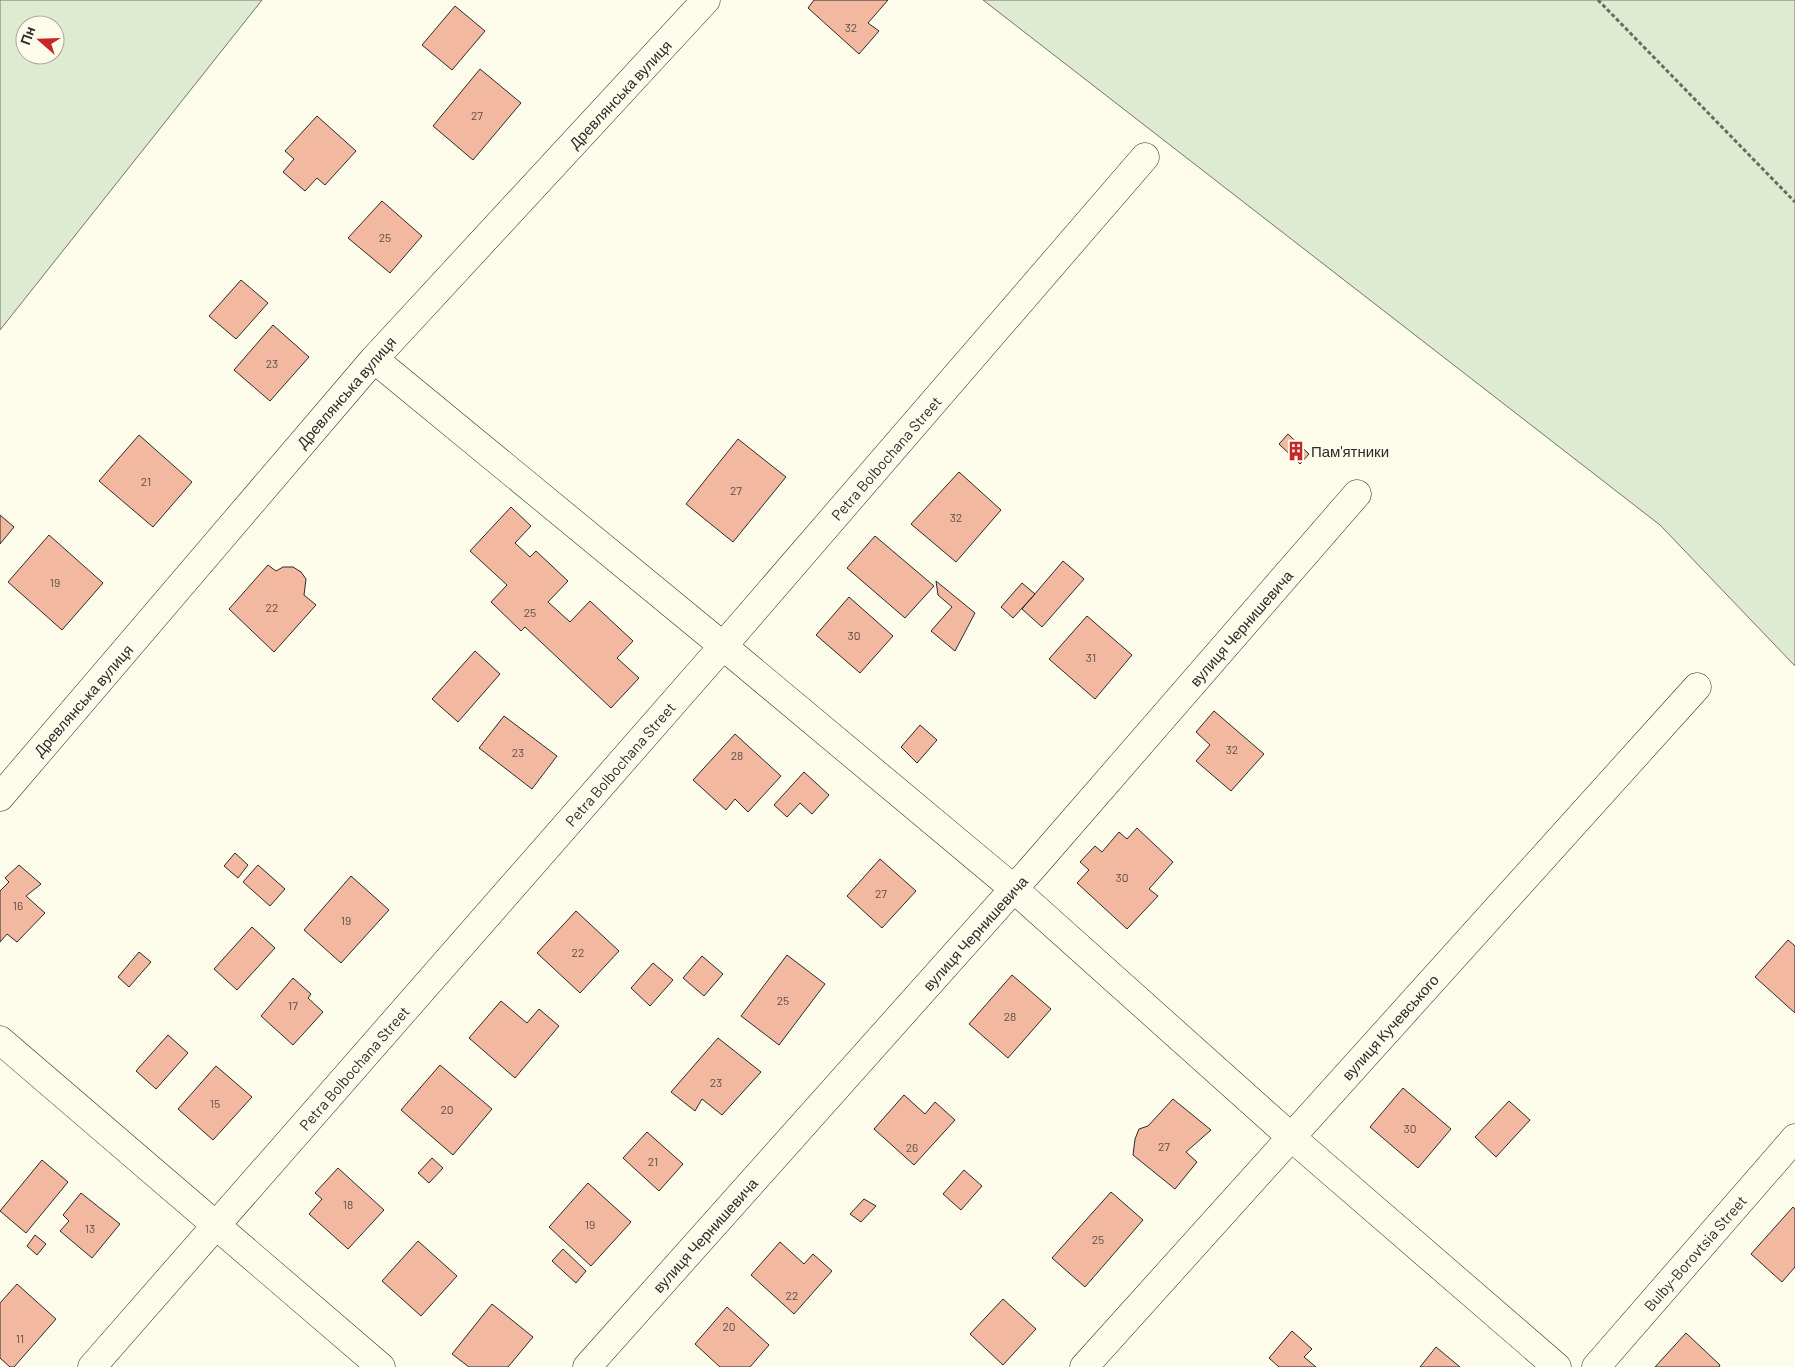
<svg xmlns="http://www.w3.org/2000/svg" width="1795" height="1367" viewBox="0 0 1795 1367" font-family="Barlow,sans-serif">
	<rect width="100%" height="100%" fill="#fdfbea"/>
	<path fill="#deebd1" stroke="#74746e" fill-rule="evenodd" d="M0,0H262L0,330ZM25,25H55V55H25Z
		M983,0H1795V666L1660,525Z"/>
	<path fill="#f2b8a0" stroke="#2b2b2b" d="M814,0H888L868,23L879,31L859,54L808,8Z
		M455,6L485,31L452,70L422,45Z
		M480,69L521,103L473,160L433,126Z
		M317,116L356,151L325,185L317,178L305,191L283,172L294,159L285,151Z
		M382,201L422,236L390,273L348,238Z
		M241,280L268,303L236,339L209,316Z
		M273,325L309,357L270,401L234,370Z
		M1288,434L1309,454L1300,464L1279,444Z
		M139,435L192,482L153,527L99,481Z
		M738,439L786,477L733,542L686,504Z
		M959,472L1001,510L956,562L911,524Z
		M511,507L531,526L515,543L530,557L536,551L568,581L548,602L570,622L590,601L633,641L617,658L639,678L611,708L525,627L521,631L491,602L507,585L470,551Z
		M0,515L14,527L0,544Z
		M49,535L103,583L62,630L8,582Z
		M875,536L934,586L905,618L847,568Z
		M1063,561L1084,579L1042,627L1022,609Z
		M268,565L276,571L283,567H293L301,572L306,579L304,595L316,605L274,652L229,609Z
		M936,581L975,613L955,651L931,631L952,607L938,595Z
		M1022,583L1035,594L1013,618L1001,607Z
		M849,597L893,636L860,673L816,635Z
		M1087,616L1132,655L1095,699L1049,659Z
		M475,651L500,674L458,722L432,699Z
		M1214,711L1264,754L1231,791L1196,761L1210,745L1196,732Z
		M504,716L557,756L532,789L479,748Z
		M920,725L937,740L917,763L901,747Z
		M735,734L781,776L748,812L735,799L726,810L693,780Z
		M804,772L829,795L812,814L800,803L787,817L774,805Z
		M1137,828L1173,862L1149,889L1158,896L1127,929L1077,883L1089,870L1080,862L1095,846L1102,852L1119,832L1127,839Z
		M235,853L248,865L238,878L224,866Z
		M880,859L916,891L882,928L847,896Z
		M19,865L41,884L26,896L45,913L17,942L7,934L0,942V891L9,882L5,878Z
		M258,865L285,889L270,906L243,882Z
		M351,876L389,910L341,963L304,930Z
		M576,911L619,951L580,993L537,953Z
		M252,927L275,948L237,990L214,969Z
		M1788,940L1795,946V1013L1755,977Z
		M139,952L151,962L129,987L118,977Z
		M787,955L825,984L779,1045L741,1016Z
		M702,956L723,974L704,996L683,978Z
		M653,963L673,980L650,1006L631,988Z
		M1012,975L1051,1009L1008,1058L969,1024Z
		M293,978L311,994L308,998L323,1012L293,1045L261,1016Z
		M501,1001L527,1023L539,1009L559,1026L515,1078L469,1038Z
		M168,1035L188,1053L156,1089L136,1071Z
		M718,1038L761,1072L722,1115L702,1099L695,1111L671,1092Z
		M440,1065L492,1109L453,1155L401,1110Z
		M216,1066L252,1097L213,1140L178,1109Z
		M1403,1088L1451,1129L1418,1168L1370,1127Z
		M904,1095L925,1114L935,1102L955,1120L914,1165L874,1129Z
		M1173,1099L1211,1130L1186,1152L1197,1162L1175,1189L1133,1155L1135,1139L1139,1129L1148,1126Z
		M1509,1101L1530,1120L1496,1157L1475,1137Z
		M647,1132L683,1164L659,1191L623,1158Z
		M432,1158L443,1168L429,1183L418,1173Z
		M42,1160L68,1182L26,1233L0,1211Z
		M338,1168L384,1210L348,1249L309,1214L322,1199L315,1193Z
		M964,1170L982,1186L961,1210L943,1194Z
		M588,1183L631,1222L591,1266L549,1227Z
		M1111,1192L1143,1220L1085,1287L1052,1258Z
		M81,1193L120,1224L92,1258L60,1231L69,1221L63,1215Z
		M864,1199L876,1206L861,1222L850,1214Z
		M1793,1207L1795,1209V1267L1782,1282L1751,1254Z
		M35,1235L46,1244L37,1255L27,1246Z
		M418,1241L457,1276L421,1316L382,1281Z
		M780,1242L804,1264L813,1254L832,1271L794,1314L751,1275Z
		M563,1249L586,1271L576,1283L552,1261Z
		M17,1284L56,1319L14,1367H10L0,1358V1303Z
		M1003,1299L1036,1329L1003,1365L970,1334Z
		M492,1304L533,1337L508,1367H469L452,1354Z
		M727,1307L769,1345L750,1367H720L695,1344Z
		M1292,1331L1312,1349L1304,1357L1316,1367H1279L1269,1358Z
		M1686,1333L1720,1365L1719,1367H1655Z
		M1436,1347L1460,1367H1420Z"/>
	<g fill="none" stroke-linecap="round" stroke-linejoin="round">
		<defs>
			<path id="minor" d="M374,359L723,646L1014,889L1291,1137L1557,1367
				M0,797L374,359L706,0
				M0,1040L381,1367
				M92,1367L723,646L1145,157
				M587,1367L1034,866L1357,494
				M1084,1367L1697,687
				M1596,1367L1795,1138"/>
		</defs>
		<use href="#minor" stroke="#2b2b2b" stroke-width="29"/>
		<path stroke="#6a6964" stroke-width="3" stroke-dasharray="4 2.5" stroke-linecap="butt" d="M1598,0L1795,202"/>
		<use href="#minor" stroke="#fdfbea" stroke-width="28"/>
	</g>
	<defs>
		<symbol id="building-bare" viewBox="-9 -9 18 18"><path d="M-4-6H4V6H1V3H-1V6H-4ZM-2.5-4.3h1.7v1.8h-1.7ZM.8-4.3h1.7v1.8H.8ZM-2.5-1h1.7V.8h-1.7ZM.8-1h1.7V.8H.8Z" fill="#c62828" stroke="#fdfbea" stroke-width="2.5" paint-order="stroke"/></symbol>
	</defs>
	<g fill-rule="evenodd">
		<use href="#building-bare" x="1282" y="437" width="28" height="28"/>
	</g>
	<g text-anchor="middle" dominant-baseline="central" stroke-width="4" stroke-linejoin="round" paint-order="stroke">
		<g font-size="12" fill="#5d4e48">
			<text x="851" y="27">32</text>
			<text x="477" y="115">27</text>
			<text x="385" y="237">25</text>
			<text x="272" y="363">23</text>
			<text x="146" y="481">21</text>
			<text x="736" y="490">27</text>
			<text x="956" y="517">32</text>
			<text x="55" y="582">19</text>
			<text x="272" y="607">22</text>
			<text x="530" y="612">25</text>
			<text x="854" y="635">30</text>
			<text x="1091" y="657">31</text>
			<text x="1232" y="749">32</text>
			<text x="518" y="752">23</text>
			<text x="737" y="755">28</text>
			<text x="1122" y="877">30</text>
			<text x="881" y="893">27</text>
			<text x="18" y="905">16</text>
			<text x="346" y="920">19</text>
			<text x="578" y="952">22</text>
			<text x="783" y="1000">25</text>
			<text x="293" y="1005">17</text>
			<text x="1010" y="1016">28</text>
			<text x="716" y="1082">23</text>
			<text x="215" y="1103">15</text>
			<text x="447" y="1109">20</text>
			<text x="1410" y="1128">30</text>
			<text x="1164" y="1146">27</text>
			<text x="912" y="1147">26</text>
			<text x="653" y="1161">21</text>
			<text x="348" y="1204">18</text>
			<text x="590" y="1224">19</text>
			<text x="90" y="1228">13</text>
			<text x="1098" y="1239">25</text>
			<text x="792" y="1295">22</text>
			<text x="729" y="1326">20</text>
			<text x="20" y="1338">11</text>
		</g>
		<g font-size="15" fill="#2b2b2b" stroke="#fdfbea">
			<text transform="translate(620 94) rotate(-47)">Древлянська вулиця</text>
			<text transform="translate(346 392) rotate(-49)">Древлянська вулиця</text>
			<text transform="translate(886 458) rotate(-49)">Petra Bolbochana Street</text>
			<text transform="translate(1241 628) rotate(-49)">вулиця Чернишевича</text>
			<text transform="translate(83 700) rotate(-49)">Древлянська вулиця</text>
			<text transform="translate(620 764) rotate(-49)">Petra Bolbochana Street</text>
			<text transform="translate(975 933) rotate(-48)">вулиця Чернишевича</text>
			<text transform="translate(1390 1027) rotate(-48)">вулиця Кучевського</text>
			<text transform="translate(354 1068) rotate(-49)">Petra Bolbochana Street</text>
			<text transform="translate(705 1235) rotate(-48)">вулиця Чернишевича</text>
			<text transform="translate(1695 1253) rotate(-49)">Bulby-Borovtsia Street</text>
		</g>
		<g font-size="15" fill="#2b2b2b" stroke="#fdfbea" text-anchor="start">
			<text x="1311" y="451">Пам'ятники</text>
		</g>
	</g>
	<g transform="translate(40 40) rotate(290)"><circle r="24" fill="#fdfbea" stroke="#a9a89e"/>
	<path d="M0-4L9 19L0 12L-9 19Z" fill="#c62828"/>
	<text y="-8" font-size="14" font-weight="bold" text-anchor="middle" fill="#2b2b2b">Пн</text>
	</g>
</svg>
